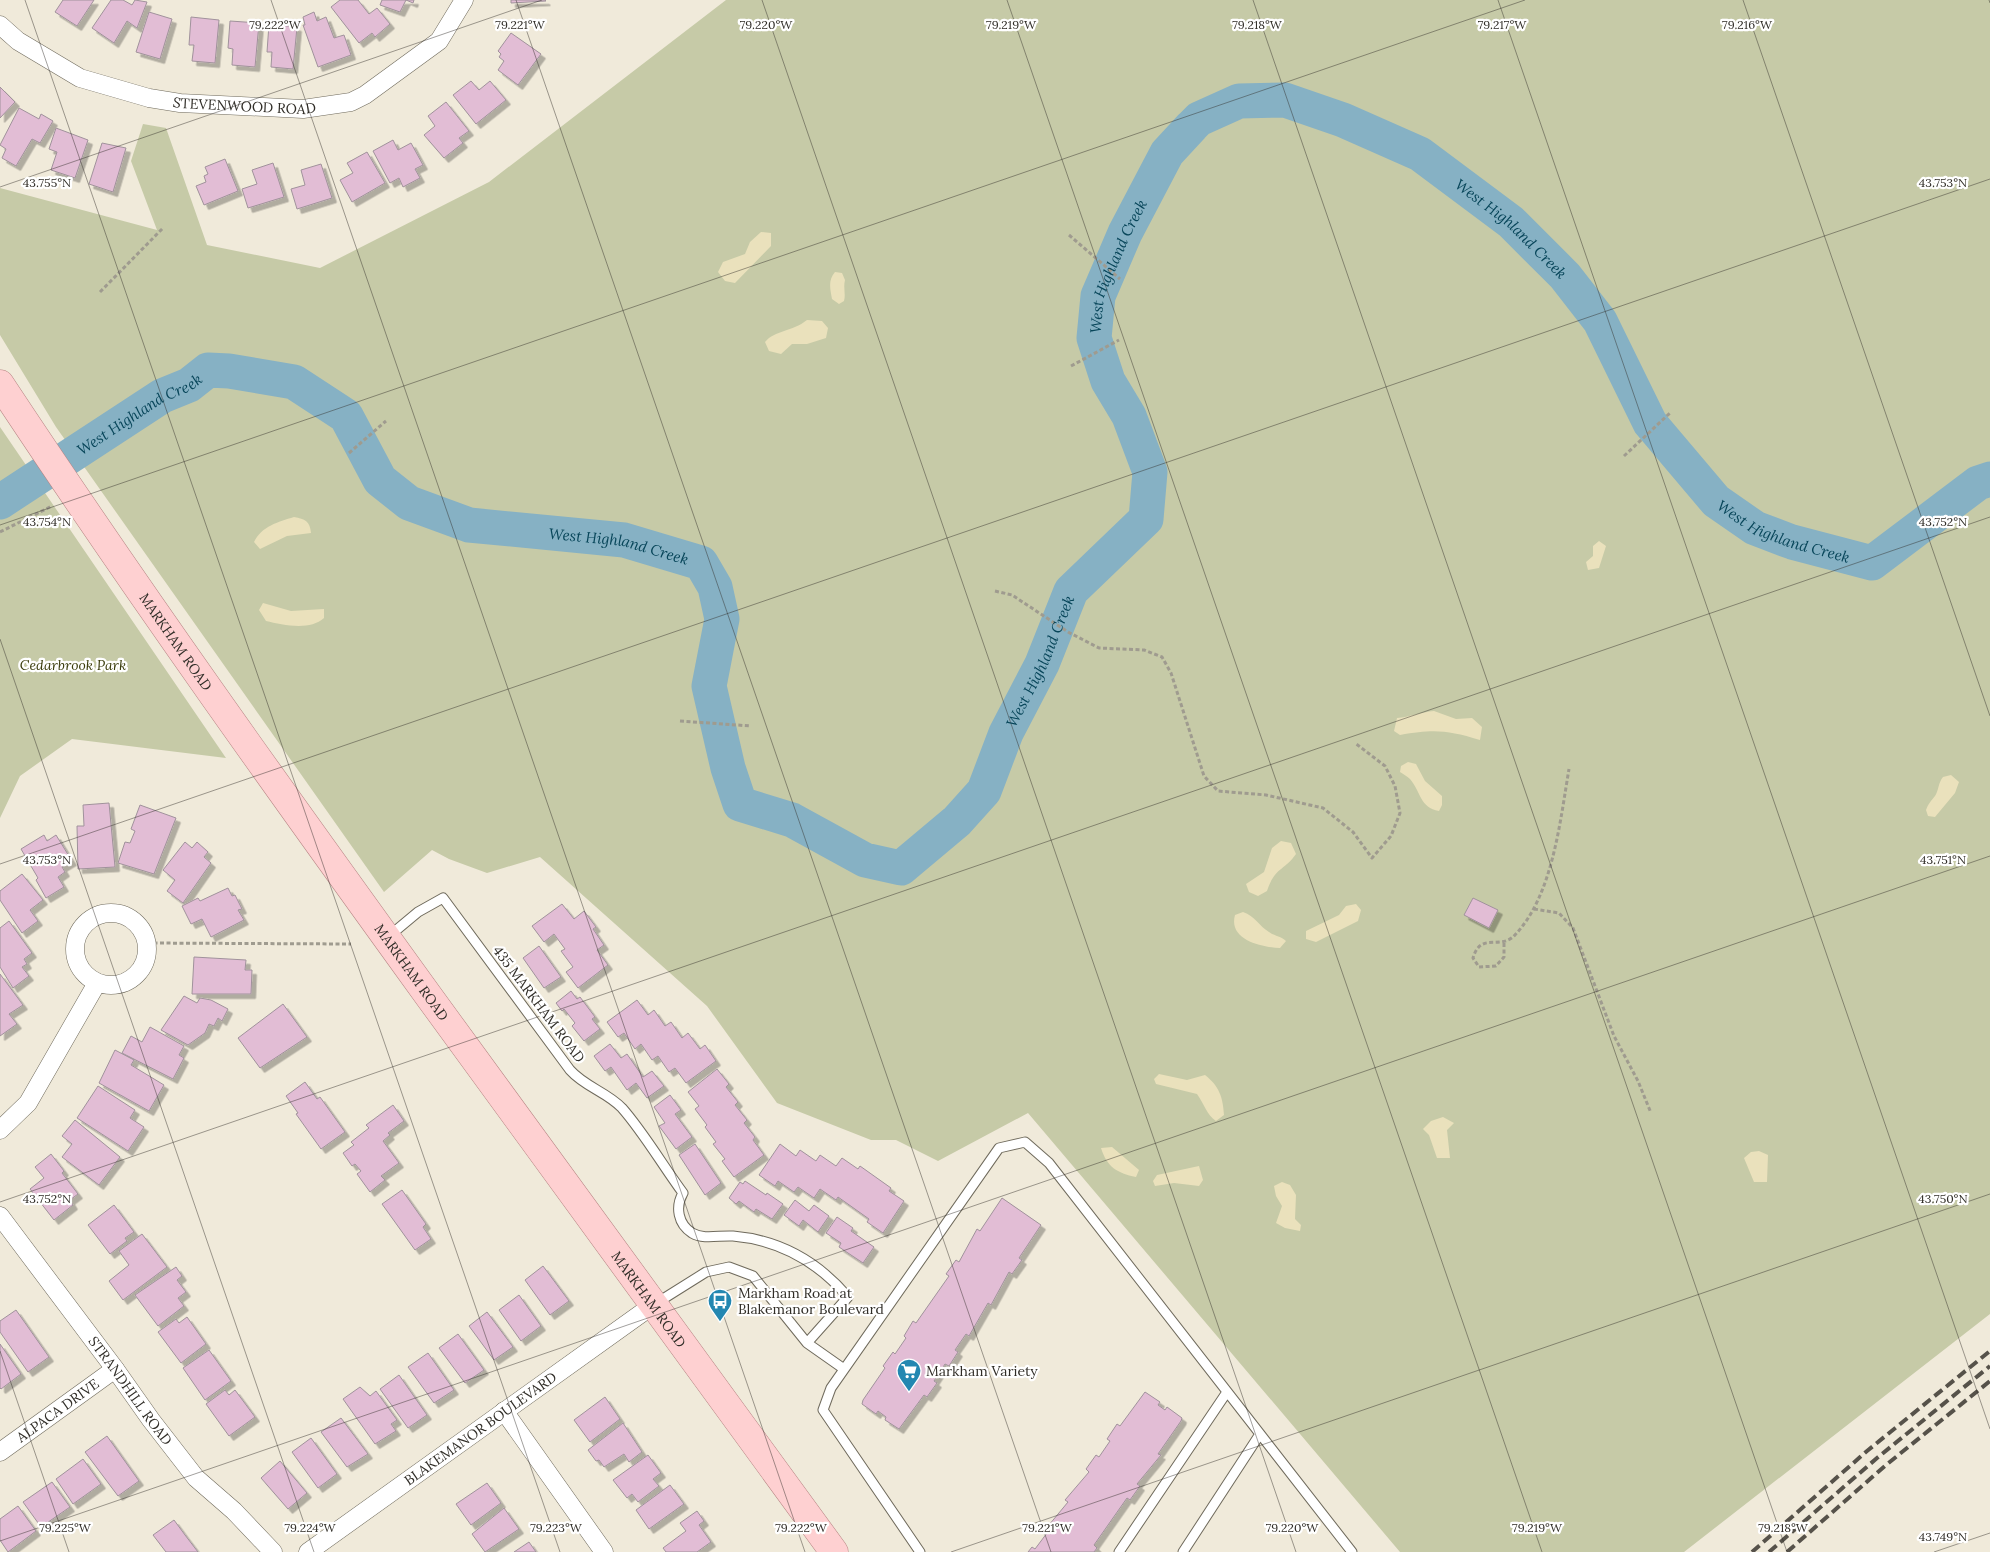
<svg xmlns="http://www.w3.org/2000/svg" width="1990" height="1552" viewBox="0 0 1990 1552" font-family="Lora,serif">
	<defs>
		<filter id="shadow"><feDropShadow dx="4.5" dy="4.5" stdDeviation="0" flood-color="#0004"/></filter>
	</defs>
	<rect width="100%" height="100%" fill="#f0eada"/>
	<path fill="#c6caa7" d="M726,0H1990V1314L1684,1552H1400L1028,1113L938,1161L896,1140H871L777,1103L707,1006L540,857L487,873L449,859L432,850L384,892L56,427L0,335V188L157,230L131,161L143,124L166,128L207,245L320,268L489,182Z
		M0,427L226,758L72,739L20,776L0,818Z"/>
	<path fill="#eae1bc" d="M761,232L771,233V246L735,283L725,281L718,272L723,262L745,254L750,242Z
		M835,272L842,273L845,280C843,288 846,294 844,301L839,304L832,299C830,288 828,280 835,272Z
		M807,320L822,321L828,328L826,338L807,344H792L781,354L769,351L765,342C775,330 792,332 807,320Z
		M294,517C305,519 310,521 311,533L287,536L260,549L254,542C262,526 278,522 294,517Z
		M1599,541L1606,546L1599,568L1588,570L1586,562L1593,556V546Z
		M263,603L291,611L324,609V618C310,631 283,625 266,621L259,610Z
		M1434,711L1456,719L1472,718L1482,727L1480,740C1447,730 1434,729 1400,735L1394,731L1397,718C1410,717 1421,712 1434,711Z
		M1408,762L1416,764L1425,781L1442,796V805L1439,811C1420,808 1421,792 1410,779C1407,776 1403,774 1400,772L1401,766Z
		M1951,775L1959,782L1955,793L1935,817L1928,816L1926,810C1928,804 1931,801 1935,796C1939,790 1938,783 1943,777Z
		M1281,841L1291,843L1296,854C1284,871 1275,867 1267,891L1258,896L1249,892L1246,884L1264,872L1272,848Z
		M1356,904L1361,910L1358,921L1316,942L1306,939V931L1339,915L1346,906Z
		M1243,912C1255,916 1259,926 1269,932C1275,936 1281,936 1286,941L1280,948C1262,947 1228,940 1235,915Z
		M1159,1074L1187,1080L1205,1075C1219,1086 1223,1097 1224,1115L1216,1121C1207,1115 1204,1104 1197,1094L1156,1084L1154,1079Z
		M1443,1117L1454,1123L1447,1130L1450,1158H1437L1429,1135L1423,1129L1431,1121Z
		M1112,1147L1139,1170L1136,1177C1117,1173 1107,1167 1101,1148Z
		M1759,1151L1768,1155L1767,1182H1754L1744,1158L1751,1152Z
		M1199,1166L1203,1180L1199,1186L1174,1183L1155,1186L1153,1181L1157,1175Z
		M1282,1182L1290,1185L1296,1195L1295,1219L1301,1225L1300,1231L1285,1228L1276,1223L1282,1206L1276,1196L1274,1186Z"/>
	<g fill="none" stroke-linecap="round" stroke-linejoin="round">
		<path stroke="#86b1c4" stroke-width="35" id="s1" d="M0,502L162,396L189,385L208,370L229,371L294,382L346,416L380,480L409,503L469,525L624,540L701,563L715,587L722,619L709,686L728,768L740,804L792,820L865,860L901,868L957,821L984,791L1006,733L1042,664L1071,591L1146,519L1150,472L1129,416L1108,381L1094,338L1098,296L1125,233L1167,153L1192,126L1199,119L1239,101L1285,100L1343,120L1420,154L1511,222L1565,276L1600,321L1650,423L1716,501L1755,528L1792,542L1872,563L1978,483L1990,479"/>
	</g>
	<path fill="#e2bdd5" stroke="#a0929b" filter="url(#shadow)" d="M63,0H94L77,26L55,12Z
		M111,0H123L132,5L135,0L147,2L137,28L127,21L114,43L92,28Z
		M340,0H358L369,14L377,8L390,24L375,37L372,33L359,43L331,7Z
		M382,0H414L413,3L406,0L400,12L380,5Z
		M511,0H545L546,1L511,3Z
		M149,12L172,19L160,59L136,52Z
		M314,12L317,21L326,17L334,38L344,35L351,55L318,67L303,25H305L303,17Z
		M191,17L219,20L215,63L192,61L194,45H189Z
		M230,21L259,23L255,67L232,65L233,49L228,48Z
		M269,24L297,27L293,69L271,67L272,52H267Z
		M511,33L541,54L518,85L498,70L504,61L499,57L501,54L498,51Z
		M471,81L479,90L490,81L506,100L476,124L453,95Z
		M0,87L15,102L0,118Z
		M446,102L469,131L459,138L463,143L444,158L424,135L435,126L428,116Z
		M19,108L39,119L41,114L53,121L40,143L32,139L16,166L2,158L6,149L0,145Z
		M56,128L88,140L75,178L51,170L57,152L49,149Z
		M393,140L398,150L411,143L423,165L415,169L420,178L403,187L399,178L390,183L373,151Z
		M102,143L126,148L113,192L89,184Z
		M367,152L385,183L352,202L340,180L353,173L347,163Z
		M225,159L238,191L204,205L196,186L206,182L204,176L208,174L205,167Z
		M273,163L284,197L248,208L242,189L257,184L252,170Z
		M321,164L332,198L297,209L291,189L305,185L301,170Z
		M109,803L115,867L78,869L77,826H84L83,805Z
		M140,805L176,818L154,874L118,863L125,842L130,843L135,831L131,829Z
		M44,835L47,841L56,835L72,861L62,867L65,872L58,877L64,887L46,898L36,880L38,878L21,849Z
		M185,842L192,848L197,842L208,852L204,857L211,863L183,903L167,891L175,880L163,870Z
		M22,874L43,900L30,910L38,921L22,933L0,900V891Z
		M228,888L232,896L235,895L242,909L238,910L244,920L211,937L202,919L191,924L182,906L198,898L200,901Z
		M1473,898L1498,910L1489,928L1464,915Z
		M562,904L574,919L584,911L596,927L593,929L604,945L597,950L608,965L578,988L566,972L573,967L561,951L565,949L554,934L544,942L532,926Z
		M9,921L32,953L24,959L27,964L22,967L29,976L13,988L0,967V928Z
		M539,946L561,977L544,988L523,958Z
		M194,957L246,960L245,970H252L251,994H192Z
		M0,974L23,1005L9,1014L17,1024L0,1036Z
		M571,991L577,999L580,997L595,1017L592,1019L600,1029L584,1041L572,1026L575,1023L564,1009L562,1011L556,1003Z
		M184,996L197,1003L200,998L211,1000L228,1009L222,1021L218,1018L214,1026L209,1024L205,1033L188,1045L161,1030Z
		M637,1000L648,1015L654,1010L665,1026L671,1022L682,1038L688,1033L700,1049L705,1045L716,1061L686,1083L675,1068L669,1072L658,1056L652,1060L641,1044L635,1049L624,1033L618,1037L607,1022Z
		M283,1004L307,1037L260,1068L238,1038Z
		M150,1027L184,1046L179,1055L184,1058L173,1079L122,1053L131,1036L142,1042Z
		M610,1044L621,1058L627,1054L643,1077L652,1071L664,1086L647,1098L636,1083L627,1090L611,1067L605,1071L594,1056Z
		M115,1050L134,1060L131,1065L164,1085L149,1111L99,1083Z
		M717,1069L729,1084L726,1087L738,1102L735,1105L747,1120L744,1123L755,1137L753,1140L764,1155L734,1177L722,1161L725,1159L713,1144L716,1142L705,1127L707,1125L695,1109L699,1106L688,1092Z
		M305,1082L317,1099L320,1097L345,1132L321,1149L296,1114L298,1113L286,1096Z
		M98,1086L135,1110L130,1118L144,1127L128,1151L77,1118Z
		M670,1095L681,1110L675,1114L692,1137L676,1149L659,1126L665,1123L654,1107Z
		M393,1105L404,1121L388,1133L390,1135L383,1141L399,1163L381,1176L385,1180L370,1192L357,1174L361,1171L355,1164L352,1166L343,1153L354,1145L351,1142L369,1128L366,1125Z
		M75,1120L120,1157L99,1185L62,1157L72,1144L62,1136Z
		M695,1144L721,1183L705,1195L679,1155Z
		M780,1144L796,1156L800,1150L816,1161L820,1155L836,1166L842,1158L858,1169L860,1166L891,1188L889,1191L904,1201L883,1233L867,1222L869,1219L838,1197L836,1200L820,1189L814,1198L798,1187L794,1192L778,1181L775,1186L759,1175Z
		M51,1154L64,1171L62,1173L78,1194L70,1200L73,1205L54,1220L30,1189L44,1178L35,1167Z
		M745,1181L766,1195L767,1193L783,1204L772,1219L756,1209L754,1212L739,1201L736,1204L729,1198L740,1182L743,1184Z
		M402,1190L426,1224L423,1227L431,1239L415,1250L382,1204Z
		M1002,1198L1041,1225L1019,1258L1022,1260L1012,1274L1009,1272L991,1305L988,1303L969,1336L966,1334L955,1350L958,1352L949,1366L945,1364L934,1381L937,1383L927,1397L924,1395L899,1429L885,1420L886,1417L878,1411L876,1414L862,1404L863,1400L885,1368L883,1366L893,1352L895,1354L906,1338L904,1336L913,1321L916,1323L949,1276L946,1274L956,1260L959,1262L977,1229L980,1231Z
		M795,1200L809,1211L814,1205L829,1216L818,1232L803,1220L799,1226L784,1215Z
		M114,1205L134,1232L125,1238L127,1241L110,1254L88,1225Z
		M837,1217L853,1228L851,1231L874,1247L863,1263L839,1247L841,1243L826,1233Z
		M142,1234L167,1267L123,1300L109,1281L129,1265L119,1251Z
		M543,1266L569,1301L550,1315L525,1280Z
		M176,1267L182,1276L177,1280L186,1292L178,1298L184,1306L158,1326L135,1295Z
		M519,1295L541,1326L521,1341L499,1310Z
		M16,1310L49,1357L28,1372L0,1332V1321Z
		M487,1312L513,1347L494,1360L469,1326Z
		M187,1317L206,1344L181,1363L158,1332L176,1319L179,1323Z
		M458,1334L484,1370L465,1383L439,1348Z
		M0,1344L21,1374L1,1389L0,1388Z
		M209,1350L231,1381L205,1400L183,1368Z
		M428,1353L454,1390L434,1403L408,1367Z
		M399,1375L427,1415L408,1428L380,1389Z
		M360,1387L370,1396L376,1391L397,1420L391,1424L396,1431L375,1444L343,1399Z
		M225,1390L229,1395L235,1390L255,1417L229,1436L206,1404Z
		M1145,1392L1160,1402L1158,1405L1165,1410L1167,1407L1182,1418L1181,1421L1158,1454L1161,1455L1137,1484L1140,1486L1130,1500L1127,1498L1094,1545L1097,1548L1094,1552H1028L1032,1547L1035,1549L1047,1533L1044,1531L1068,1502L1065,1500L1089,1472L1086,1469L1096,1455L1099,1457L1110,1441L1107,1439L1117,1424L1120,1426Z
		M605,1397L620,1419L590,1442L574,1420Z
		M341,1418L368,1454L347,1467L321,1432Z
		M623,1423L642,1452L629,1462L624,1454L604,1467L599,1460L596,1461L588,1450Z
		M107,1436L139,1481L118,1496L85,1452Z
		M311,1438L337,1474L318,1488L292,1452Z
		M648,1455L661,1473L653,1479L659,1486L638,1502L632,1494L627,1498L613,1480Z
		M83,1459L101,1484L73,1504L56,1479Z
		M280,1461L307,1493L288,1509L261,1478Z
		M52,1482L70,1507L41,1527L23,1502Z
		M487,1483L501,1503L471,1525L456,1504Z
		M670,1485L684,1504L649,1529L636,1510Z
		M18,1506L36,1531L8,1552L0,1540V1519Z
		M504,1508L519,1529L485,1552L472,1534Z
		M697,1511L704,1521L699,1525L711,1542L697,1552H666L663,1548L686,1531L680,1523Z
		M174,1520L185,1535L198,1552H166L153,1535Z
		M529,1542L536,1552H514Z"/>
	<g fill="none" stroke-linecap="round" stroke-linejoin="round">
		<defs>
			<path id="service" d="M388,937L418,912L443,898L570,1070C585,1087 607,1092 622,1108C644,1133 663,1166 683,1193C675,1207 678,1224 692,1233C704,1240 720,1235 733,1236C779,1240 818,1262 848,1297L807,1343L753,1276L729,1267L706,1272L655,1304
				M807,1343L844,1369
				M920,1552L823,1410L831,1388L999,1148L1025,1142L1049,1163L1352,1552
				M1119,1552L1227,1392
				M1183,1552L1260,1434"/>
			<g id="minor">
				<path id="s2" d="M0,25L18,41L80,78L149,98L180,103L303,109L351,102L365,95L439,41L464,0"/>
				<circle cx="111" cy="949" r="36"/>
				<path d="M0,1130L28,1103L97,983"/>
				<path id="s3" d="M0,1216L115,1369L151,1420L196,1478L234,1511L273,1552"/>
				<path d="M504,1411L604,1552"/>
				<path id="s4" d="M0,1452L115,1369"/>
				<path id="s5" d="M308,1552L653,1305"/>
			</g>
			<g id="primary">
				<path id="s6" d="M0,384C138,593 284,796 430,998C564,1183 698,1368 834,1552"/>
			</g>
		</defs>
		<use href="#service" stroke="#6f6a5c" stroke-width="11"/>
		<use href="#minor" stroke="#6f6a5c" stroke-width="19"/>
		<use href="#primary" stroke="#b58382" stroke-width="29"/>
		<path stroke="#9f9b8f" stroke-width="3" stroke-dasharray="4 2.5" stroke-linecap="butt" d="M1069,235L1120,279
			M100,292L163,228
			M1071,366L1119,340
			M349,453L386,421
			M1624,456L1671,412
			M0,532L52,506
			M995,591L1012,595L1068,632L1099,648L1144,650L1162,657L1171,673L1204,776L1218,791L1266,795L1323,808L1353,832L1372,858L1391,836L1400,813L1395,786L1385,766L1355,743
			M680,721L751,726
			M1534,909L1559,913L1573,928L1614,1036L1638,1081L1651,1113
			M147,943L351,944
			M1504,943V957L1496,966L1479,967L1473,958C1481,931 1500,951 1515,935C1553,895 1560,821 1569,769"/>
		<use href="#service" stroke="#fff" stroke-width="9"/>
		<use href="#minor" stroke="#fff" stroke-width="18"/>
		<use href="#primary" stroke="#fed0d1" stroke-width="28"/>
		<path stroke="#56524a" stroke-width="4" stroke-dasharray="10 5" stroke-linecap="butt" d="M1752,1552L1867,1451L1990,1351
			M1769,1552L1877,1458L1990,1366
			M1787,1552L1886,1465L1990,1381"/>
	</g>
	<path fill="none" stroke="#302d27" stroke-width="1" stroke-opacity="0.45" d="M25,0L560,1552M271,0L805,1552M516,0L1051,1552M762,0L1296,1552M1007,0L1542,1552M1253,0L1787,1552M1498,0L1990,1429M1743,0L1990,716M1989,0L1990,3M0,187L542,0M0,525L1525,0M0,639L314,1552M0,864L1990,179M0,1202L1990,517M0,1351L69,1552M0,1541L1990,856M951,1552L1990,1194M1934,1552L1990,1533"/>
	<defs>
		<symbol id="bus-pin" viewBox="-11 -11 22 30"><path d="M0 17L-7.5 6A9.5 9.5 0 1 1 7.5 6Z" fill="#2387b1" stroke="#fff"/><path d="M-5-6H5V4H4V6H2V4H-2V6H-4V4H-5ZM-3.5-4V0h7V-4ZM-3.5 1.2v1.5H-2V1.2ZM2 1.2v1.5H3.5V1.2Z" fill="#fff"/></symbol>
		<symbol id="supermarket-pin" viewBox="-11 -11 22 30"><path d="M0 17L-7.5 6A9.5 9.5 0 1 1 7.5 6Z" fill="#2387b1" stroke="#fff"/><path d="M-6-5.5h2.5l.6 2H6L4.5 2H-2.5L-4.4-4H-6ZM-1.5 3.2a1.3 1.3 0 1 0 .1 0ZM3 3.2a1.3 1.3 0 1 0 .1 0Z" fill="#fff"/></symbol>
	</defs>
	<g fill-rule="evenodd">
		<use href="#bus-pin" x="706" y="1287" width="28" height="38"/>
		<use href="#supermarket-pin" x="895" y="1357" width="28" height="38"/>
	</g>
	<g text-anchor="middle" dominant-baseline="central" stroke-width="4.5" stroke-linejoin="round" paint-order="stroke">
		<g font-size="14" fill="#302d27" stroke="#fff">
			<text stroke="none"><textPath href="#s2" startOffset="264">STEVENWOOD ROAD</textPath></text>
			<text stroke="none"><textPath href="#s6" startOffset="312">MARKHAM ROAD</textPath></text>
			<text stroke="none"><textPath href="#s6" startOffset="718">MARKHAM ROAD</textPath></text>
			<text transform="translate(539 1004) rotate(53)">435 MARKHAM ROAD</text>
			<text stroke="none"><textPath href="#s6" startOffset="1122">MARKHAM ROAD</textPath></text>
			<text stroke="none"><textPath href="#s3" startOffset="218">STRANDHILL ROAD</textPath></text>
			<text stroke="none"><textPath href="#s4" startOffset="71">ALPACA DRIVE</textPath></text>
			<text stroke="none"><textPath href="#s5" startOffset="212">BLAKEMANOR BOULEVARD</textPath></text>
		</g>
		<g font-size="14" font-style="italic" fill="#3a3c0c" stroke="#fff">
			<text x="73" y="665">Cedarbrook Park</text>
		</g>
		<g font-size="14" fill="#302d27" stroke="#fff" text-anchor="start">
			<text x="738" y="1293">Markham Road at<tspan x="738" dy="16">Blakemanor Boulevard</tspan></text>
			<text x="926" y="1371">Markham Variety</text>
		</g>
		<g font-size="15" font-style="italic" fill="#08465a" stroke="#fff">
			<text stroke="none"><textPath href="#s1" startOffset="2461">West Highland Creek</textPath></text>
			<text stroke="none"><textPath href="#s1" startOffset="1936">West Highland Creek</textPath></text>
			<text stroke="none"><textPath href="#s1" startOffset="165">West Highland Creek</textPath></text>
			<text stroke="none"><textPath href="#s1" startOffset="2881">West Highland Creek</textPath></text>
			<text stroke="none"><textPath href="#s1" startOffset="721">West Highland Creek</textPath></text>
			<text stroke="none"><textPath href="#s1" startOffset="1486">West Highland Creek</textPath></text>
		</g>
	</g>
	<g font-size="12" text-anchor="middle" fill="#302d27" stroke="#fff" stroke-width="4.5" stroke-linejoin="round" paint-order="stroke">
		<text x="275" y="29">79.222°W</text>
		<text x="520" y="29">79.221°W</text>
		<text x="766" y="29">79.220°W</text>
		<text x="1011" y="29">79.219°W</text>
		<text x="1257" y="29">79.218°W</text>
		<text x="1502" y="29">79.217°W</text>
		<text x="1747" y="29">79.216°W</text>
		<text x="47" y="187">43.755°N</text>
		<text x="1943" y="187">43.753°N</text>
		<text x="47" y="526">43.754°N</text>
		<text x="1943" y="526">43.752°N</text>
		<text x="47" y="864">43.753°N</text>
		<text x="1943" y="864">43.751°N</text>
		<text x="47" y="1203">43.752°N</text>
		<text x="1943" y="1203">43.750°N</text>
		<text x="65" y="1532">79.225°W</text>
		<text x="310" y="1532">79.224°W</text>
		<text x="556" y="1532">79.223°W</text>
		<text x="801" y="1532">79.222°W</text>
		<text x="1047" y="1532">79.221°W</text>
		<text x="1292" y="1532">79.220°W</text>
		<text x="1537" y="1532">79.219°W</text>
		<text x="1783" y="1532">79.218°W</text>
		<text x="1943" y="1541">43.749°N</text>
	</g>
</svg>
